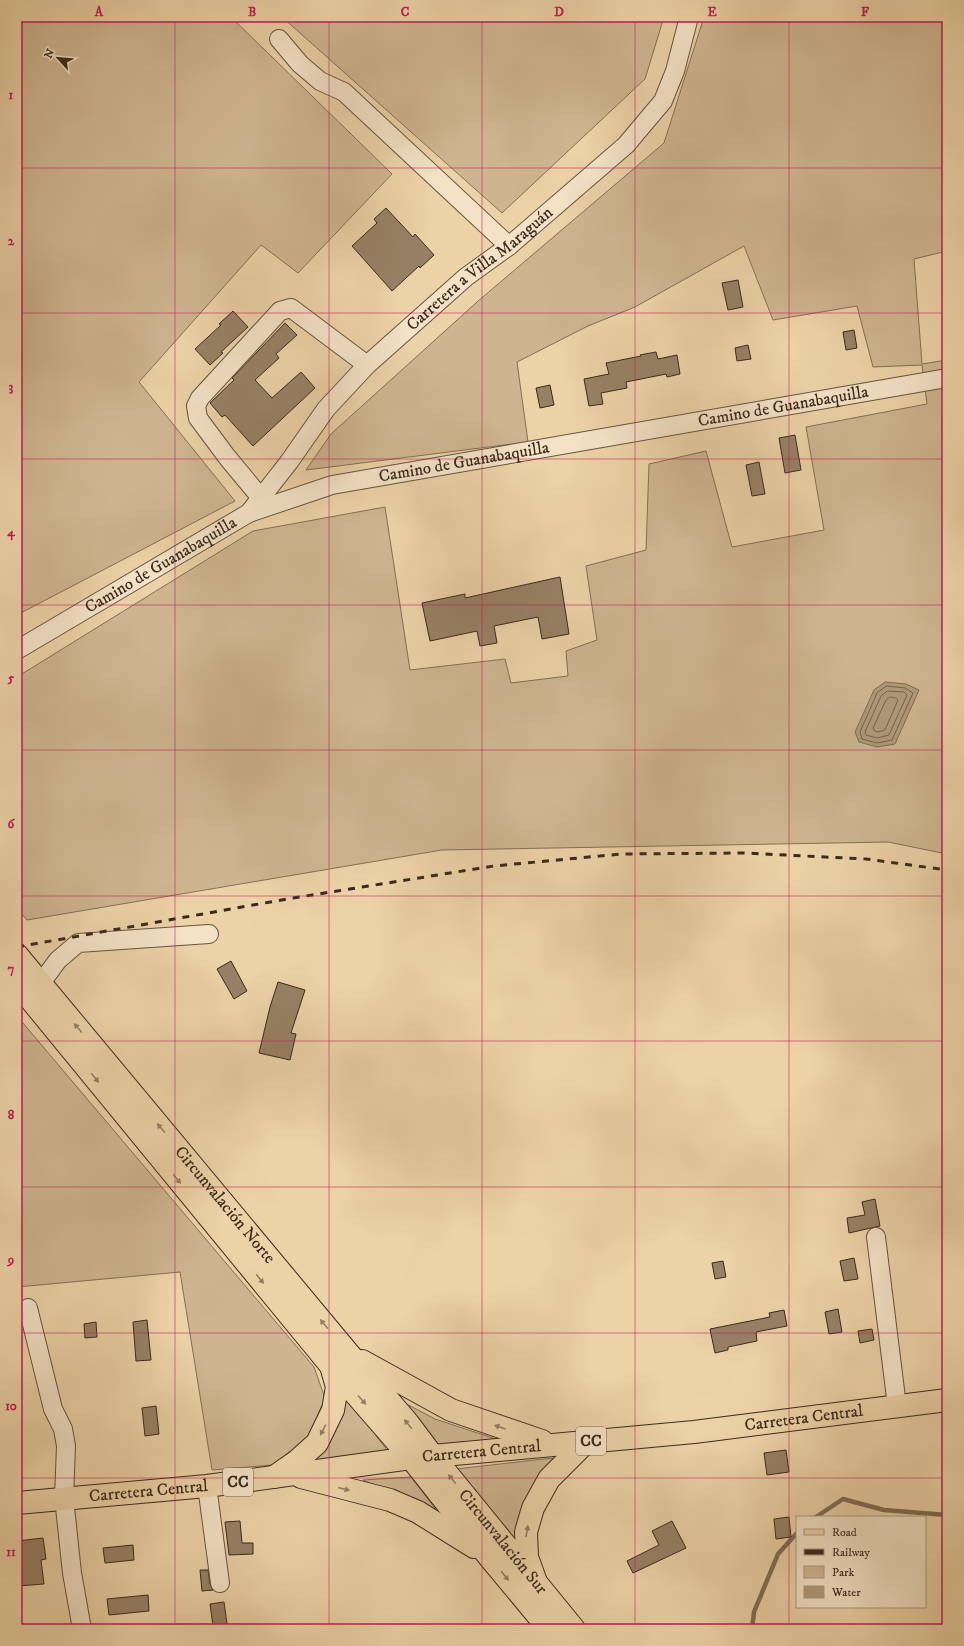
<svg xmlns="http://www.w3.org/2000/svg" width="964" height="1646" viewBox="0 0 964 1646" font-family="'IM FELL DW Pica',serif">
	<rect width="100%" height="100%" fill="#ecd2a7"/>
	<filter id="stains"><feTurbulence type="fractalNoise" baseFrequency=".005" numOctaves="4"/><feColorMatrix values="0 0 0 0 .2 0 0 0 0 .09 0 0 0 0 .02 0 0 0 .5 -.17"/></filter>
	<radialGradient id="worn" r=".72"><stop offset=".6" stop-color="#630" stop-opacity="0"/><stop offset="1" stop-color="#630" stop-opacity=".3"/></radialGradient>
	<path fill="#ceb590" stroke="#847056" d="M17,17H231L392,174L298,273L261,245L139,382L235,501L17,615Z
		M282,17H664L645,79L502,213Z
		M704,17H947V251L914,259L922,364L947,360V854L888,842L442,850L27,920L17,908V677L253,531L385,507L410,670L505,659L511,683L568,676L566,651L597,640L586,566L646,550L649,464L706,451L732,547L824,530L806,427L927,404L922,365L873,367L857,306L773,320L744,246L635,307L588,326L517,362L528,442L306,470L331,434L477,302L664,143Z
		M17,1016L314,1367L325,1398L308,1438L272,1465L212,1470L180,1272L17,1287Z
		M346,1396L387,1450L307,1464Z
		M397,1399L435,1419L502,1441L437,1446Z
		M553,1458L531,1493L515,1544L456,1469Z
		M411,1477L445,1521L404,1498L363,1480Z"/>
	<path fill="#af9978" stroke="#806d54" d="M885,682L906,684L919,690L895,744L877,747L859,742L855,732L874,690Z"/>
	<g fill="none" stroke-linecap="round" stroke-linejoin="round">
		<path stroke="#74624a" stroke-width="1" d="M887,686L905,688L913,693L892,740L877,743L862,739L860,732L877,693Z
			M888,691L904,692L907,695L889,735L877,738L866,735L865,732L881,696Z
			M890,697L896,698L898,700L885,730L878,732L875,731L873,728L886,700Z"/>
		<path stroke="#806d54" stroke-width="4.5" d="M816,1517L843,1499L884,1510L947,1515
			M752,1629L754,1612L778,1554L797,1533"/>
	</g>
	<path fill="#978165" stroke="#3a2a1d" d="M386,208L413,237L415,234L434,255L420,268L419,266L392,291L352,246L377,223L374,219Z
		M738,280L743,307L728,310L722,283Z
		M233,311L248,327L221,352L223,353L210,365L195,349L221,325L219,324Z
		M285,323L297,335L276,354L279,358L255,380L272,398L301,372L315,388L253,446L225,415L222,417L210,403L234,380L232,378Z
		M854,330L857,348L846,350L843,332Z
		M748,345L751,359L737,361L735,348Z
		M656,352L658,359L677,355L680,374L667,377L666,374L626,382L627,388L601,393L603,404L589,406L584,379L609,374L606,363L641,356L640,355Z
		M550,385L554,405L540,408L536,388Z
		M795,435L801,470L785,473L779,438Z
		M759,462L765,494L752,496L746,465Z
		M560,577L569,634L542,639L538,617L494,626L497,643L480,646L477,631L430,641L422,603L465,594V598Z
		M231,961L247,991L234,999L217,969Z
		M278,982L305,990L291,1033L296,1034L290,1060L259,1053L270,1007Z
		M875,1199L880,1226L849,1233L847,1218L865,1215L862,1202Z
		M854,1258L858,1279L844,1281L840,1261Z
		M723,1261L726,1277L715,1279L712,1263Z
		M838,1309L842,1332L829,1334L825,1312Z
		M784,1310L787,1326L756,1332L757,1341L728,1347V1350L715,1353L710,1329L770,1317L769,1313Z
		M147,1320L151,1360L136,1361L133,1322Z
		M96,1322L97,1337L85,1338L84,1324Z
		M872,1329L874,1340L860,1343L858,1331Z
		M156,1406L159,1434L145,1436L142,1408Z
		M786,1450L789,1472L767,1475L764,1453Z
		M789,1517L791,1537L776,1539L774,1519Z
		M240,1521L242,1543H253V1554L229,1555L225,1522Z
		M672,1521L686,1548L633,1573L627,1561L659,1545L652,1531Z
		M43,1538L46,1559L41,1560L44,1584L17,1586V1541Z
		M133,1545L134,1560L105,1563L103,1548Z
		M200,1570H208L210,1584L213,1590L202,1591Z
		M148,1595L149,1611L109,1615L107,1599Z
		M224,1602L227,1624L213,1626L210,1604Z"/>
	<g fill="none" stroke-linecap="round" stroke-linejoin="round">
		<defs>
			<g id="minor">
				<path d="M279,39L300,64L320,81L344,92L509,246"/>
				<path d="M261,498L227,457L198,418L196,406L200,398L280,311L291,308L367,365"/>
				<path id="s1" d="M249,513L289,462L326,409L367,365L466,277L509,246L626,145L663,101L675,71L689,17"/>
				<path id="s2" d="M17,650L249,513L332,485L947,378"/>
				<path d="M41,983L58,960L78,943L209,934"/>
				<path d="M876,1237L897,1406"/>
				<path d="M28,1308L53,1409L63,1429L66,1446L64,1498L72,1573L82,1629"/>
				<path d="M207,1486L220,1583"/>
			</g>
			<g id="major">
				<path id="s3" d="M432,1455L574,1629"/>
				<path d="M301,1477L390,1500L418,1512L474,1547"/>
				<path id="s4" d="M17,1503L207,1486L411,1458L490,1558L549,1629"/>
			</g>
			<g id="highway">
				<path id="s5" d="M17,955L349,1354L408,1423L432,1455"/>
				<path id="s6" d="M17,983L331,1366L411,1458L694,1432L947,1400"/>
				<path d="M362,1361L451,1410L542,1441"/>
				<path d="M274,1477L297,1461L317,1443L333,1410L337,1387L331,1366"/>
				<path d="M536,1582L527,1557L526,1532L533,1508L549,1479L587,1441"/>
			</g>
		</defs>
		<use href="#minor" stroke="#665440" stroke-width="20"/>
		<use href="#major" stroke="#3a2a1d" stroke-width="24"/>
		<use href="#highway" stroke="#3a2a1d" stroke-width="24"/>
		<use href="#minor" stroke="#f3e2c6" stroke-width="18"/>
		<use href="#major" stroke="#ecd2a7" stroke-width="22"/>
		<use href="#highway" stroke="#ecd2a7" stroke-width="22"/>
		<path stroke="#3a2a1d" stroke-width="3" stroke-dasharray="7 7" stroke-linecap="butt" d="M17,947L287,899L494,866L621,854L744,853L866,859L947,870"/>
	</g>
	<defs><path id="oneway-solid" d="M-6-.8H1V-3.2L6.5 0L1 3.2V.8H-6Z"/></defs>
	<g fill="#937e62">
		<use href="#oneway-solid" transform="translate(78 1028) rotate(-130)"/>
		<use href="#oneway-solid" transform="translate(95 1078) rotate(51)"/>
		<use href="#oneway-solid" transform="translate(161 1128) rotate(-130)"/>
		<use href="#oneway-solid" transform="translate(177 1179) rotate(51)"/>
		<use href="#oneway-solid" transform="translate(260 1279) rotate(51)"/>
		<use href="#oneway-solid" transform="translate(324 1324) rotate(-130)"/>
		<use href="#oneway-solid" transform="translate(362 1400) rotate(48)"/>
		<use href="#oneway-solid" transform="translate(408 1424) rotate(-129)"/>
		<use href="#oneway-solid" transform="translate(500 1427) rotate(-161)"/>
		<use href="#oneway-solid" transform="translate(323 1430) rotate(117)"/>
		<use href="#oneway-solid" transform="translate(452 1479) rotate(-129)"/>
		<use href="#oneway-solid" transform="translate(344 1489) rotate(15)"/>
		<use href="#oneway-solid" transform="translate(527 1531) rotate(-81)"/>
		<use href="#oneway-solid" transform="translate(505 1576) rotate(51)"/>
	</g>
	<path fill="none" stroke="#c2185b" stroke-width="1" stroke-opacity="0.55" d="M175,17V1629M329,17V1629M482,17V1629M635,17V1629M789,17V1629M17,168H947M17,313H947M17,459H947M17,605H947M17,750H947M17,896H947M17,1041H947M17,1187H947M17,1333H947M17,1478H947"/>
	<g text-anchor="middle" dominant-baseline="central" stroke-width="4" stroke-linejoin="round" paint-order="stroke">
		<g fill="#f3e2c6" stroke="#726150" stroke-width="1">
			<rect x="576" y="1427" width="30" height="28" rx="3"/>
			<rect x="223" y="1468" width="30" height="28" rx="3"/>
		</g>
		<g font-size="16" font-weight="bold" fill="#3a2a1d">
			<text x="591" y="1441">CC</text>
			<text x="238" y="1482">CC</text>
		</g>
		<g font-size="17" fill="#3a2a1d" stroke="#f3e2c6">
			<text stroke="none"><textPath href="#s1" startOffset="338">Carretera a Villa Maraguán</textPath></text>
			<text stroke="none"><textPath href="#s2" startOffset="815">Camino de Guanabaquilla</textPath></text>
			<text stroke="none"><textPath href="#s2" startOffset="491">Camino de Guanabaquilla</textPath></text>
			<text stroke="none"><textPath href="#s2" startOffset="167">Camino de Guanabaquilla</textPath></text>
			<text stroke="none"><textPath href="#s5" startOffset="325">Circunvalación Norte</textPath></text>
			<text stroke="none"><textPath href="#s6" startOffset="1012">Carretera Central</textPath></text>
			<text stroke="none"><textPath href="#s6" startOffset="688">Carretera Central</textPath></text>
			<text stroke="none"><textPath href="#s4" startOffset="132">Carretera Central</textPath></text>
			<text stroke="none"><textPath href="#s3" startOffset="112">Circunvalación Sur</textPath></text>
		</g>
	</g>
	<rect width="964" height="1646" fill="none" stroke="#ecd2a7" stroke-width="44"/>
	<rect x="796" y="1516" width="130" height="92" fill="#f3e2c6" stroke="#a99882"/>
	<rect x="804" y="1529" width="20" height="6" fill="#ecd2a7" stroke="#a99882"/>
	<text x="832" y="1536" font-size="12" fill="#3a2a1d">Road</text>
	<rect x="804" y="1549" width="20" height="6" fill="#3a2a1d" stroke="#a99882"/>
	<text x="832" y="1556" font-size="12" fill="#3a2a1d">Railway</text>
	<rect x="804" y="1566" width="20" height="12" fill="#ceb590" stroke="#a99882"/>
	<text x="832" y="1576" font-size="12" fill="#3a2a1d">Park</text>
	<rect x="804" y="1586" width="20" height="12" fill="#af9978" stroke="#a99882"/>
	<text x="832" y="1596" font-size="12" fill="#3a2a1d">Water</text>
	<g transform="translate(58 58) rotate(297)" stroke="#f3e2c6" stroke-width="3" paint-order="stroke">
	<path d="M0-3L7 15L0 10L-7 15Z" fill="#3a2a1d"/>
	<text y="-6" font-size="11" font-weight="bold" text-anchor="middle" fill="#3a2a1d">N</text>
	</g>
	<rect x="22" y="22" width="920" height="1602" fill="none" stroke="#c2185b" stroke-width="1.5"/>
	<g font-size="13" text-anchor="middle" font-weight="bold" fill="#c2185b">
		<text x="99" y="16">A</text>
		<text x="252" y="16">B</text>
		<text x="405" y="16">C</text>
		<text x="559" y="16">D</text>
		<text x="712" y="16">E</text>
		<text x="865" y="16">F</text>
		<text x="11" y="99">1</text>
		<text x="11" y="245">2</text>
		<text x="11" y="391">3</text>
		<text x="11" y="536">4</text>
		<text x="11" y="682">5</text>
		<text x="11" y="828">6</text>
		<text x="11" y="973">7</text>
		<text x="11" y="1119">8</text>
		<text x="11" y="1264">9</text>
		<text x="11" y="1410">10</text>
		<text x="11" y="1556">11</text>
	</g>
	<rect width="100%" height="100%" filter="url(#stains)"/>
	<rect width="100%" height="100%" fill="url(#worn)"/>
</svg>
